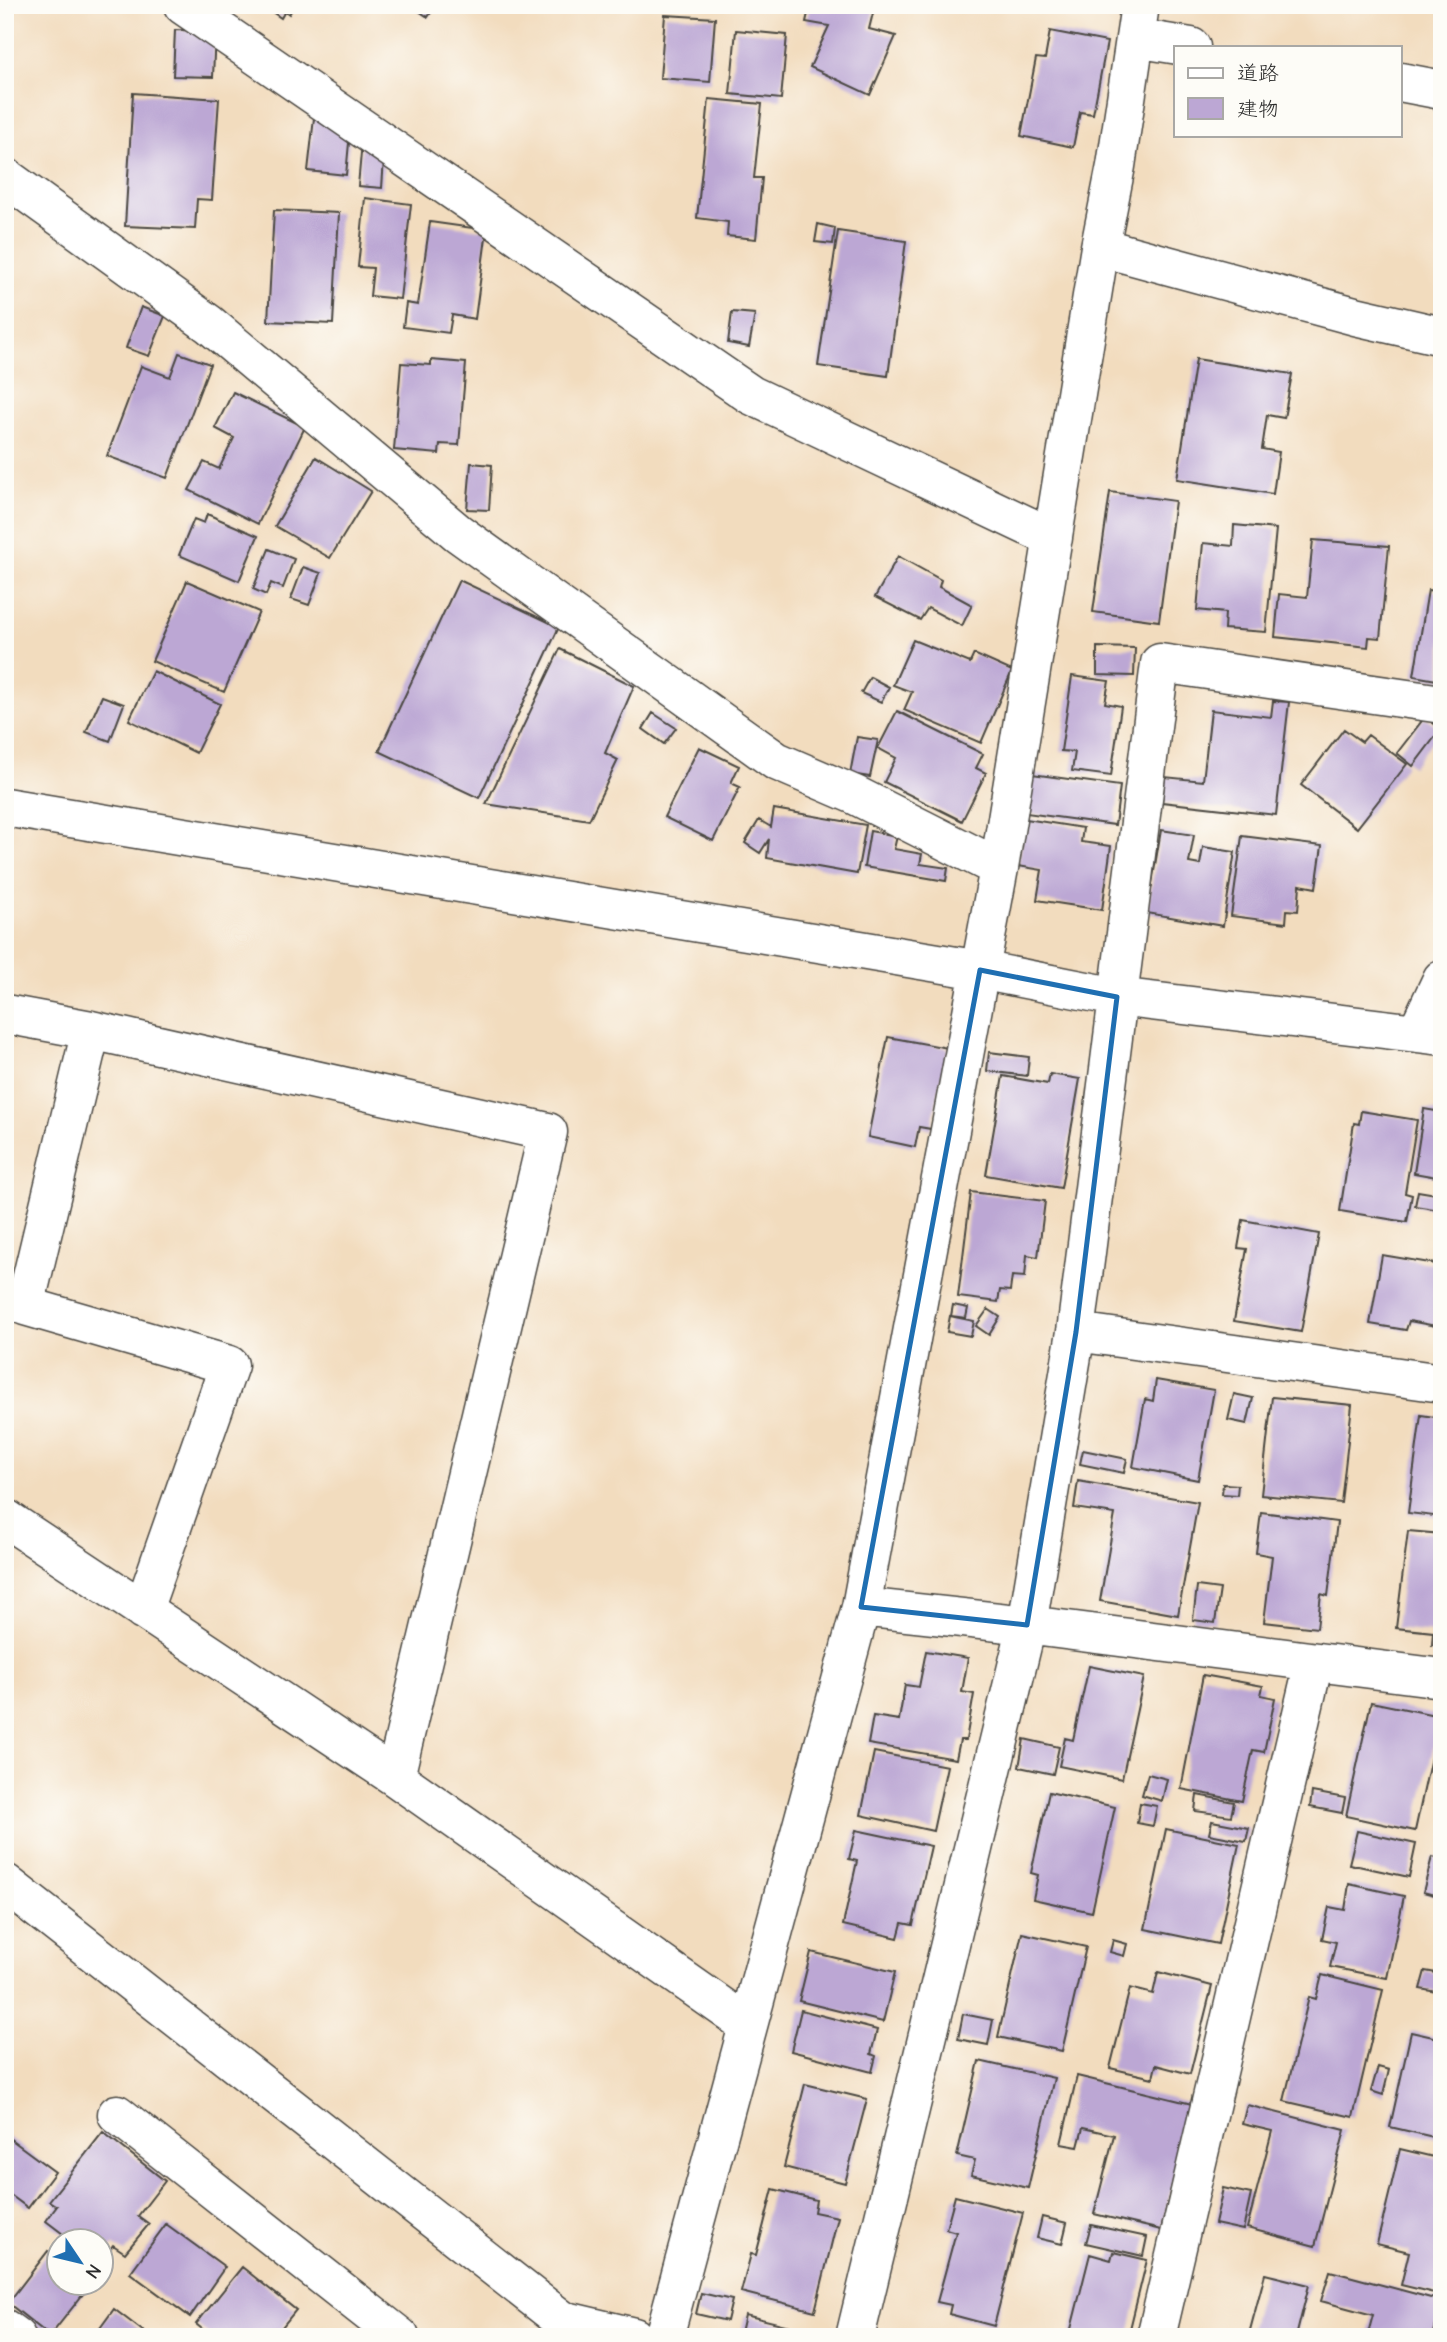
<svg xmlns="http://www.w3.org/2000/svg" width="1447" height="2342" viewBox="0 0 1447 2342" font-family="'Comic Neue','Klee One',sans-serif">
	<rect width="100%" height="100%" fill="#fdfcf7"/>
	<filter id="ink" filterUnits="userSpaceOnUse"><feTurbulence type="fractalNoise" baseFrequency=".0143" numOctaves="2"/><feDisplacementMap in="SourceGraphic" scale="14" xChannelSelector="R" yChannelSelector="G"/><feConvolveMatrix kernelMatrix="1 2 1 2 8 2 1 2 1" color-interpolation-filters="sRGB"/></filter>
	<filter id="wash" filterUnits="userSpaceOnUse"><feTurbulence type="fractalNoise" baseFrequency=".00686" numOctaves="4" result="noise"/><feDisplacementMap in="SourceGraphic" scale="28" xChannelSelector="R" yChannelSelector="G"/><feGaussianBlur stdDeviation="1.57" result="paint"/><feColorMatrix in="noise" values="0 0 0 0 0 0 0 0 0 0 0 0 0 0 0 0 0 1.4 0 .05"/><feComposite in="paint" operator="in"/></filter>
	<g filter="url(#wash)">
		<rect width="100%" height="100%" fill="#f2dcbe"/>
		<g id="blocks">
			<path fill="#bca7d4" d="M262,5H295L289,14L285,11L281,18Z
				M410,5H436L428,17Z
				M810,5H875L869,29L896,36L870,95L810,67L829,26L806,22Z
				M665,15L715,18L710,82L660,78Z
				M175,30L215,31L213,77L173,76Z
				M736,30L787,35L781,99L730,94Z
				M1050,31L1107,42L1093,114L1080,112L1073,147L1021,136L1036,58L1045,59Z
				M133,93L219,99L212,200L197,199L195,229L125,226Z
				M709,99L762,104L754,178H762L756,239L727,236L728,222L697,218Z
				M314,118L351,121L346,175L308,171Z
				M362,142L385,144L382,188L358,186Z
				M365,198L411,204L400,299L370,296L373,268L358,267Z
				M274,210L339,213L333,324L268,321Z
				M430,222L487,230L475,319L452,315L449,333L403,327L406,303L418,305Z
				M818,224L835,228L833,244L815,242Z
				M838,231L906,241L888,376L818,366Z
				M141,307L165,316L149,356L126,348Z
				M732,312L755,314L749,347L728,343Z
				M179,353L210,364L167,478L107,456L141,366L170,377Z
				M1196,359L1292,374L1284,418L1267,415L1262,449L1279,452L1273,494L1177,479Z
				M431,360L466,363L459,445L440,444L439,454L394,450L401,363L431,365Z
				M233,392L305,427L258,524L189,490L204,462L219,469L234,438L215,428Z
				M316,457L371,491L330,558L275,526Z
				M471,463L492,465L489,510L467,509Z
				M1110,492L1175,501L1159,621L1093,612Z
				M207,514L258,536L239,581L179,555L194,519L204,523Z
				M1234,525L1276,529L1266,632L1224,629L1225,613L1197,610L1203,543L1233,546Z
				M1313,540L1389,546L1380,638L1369,637L1368,647L1275,637L1279,594L1307,597Z
				M269,549L294,559L283,588L271,583L266,595L253,589Z
				M898,556L941,580L939,587L972,605L962,626L928,608L920,620L875,597Z
				M303,567L321,573L309,605L291,599Z
				M459,580L559,627L479,798L379,751Z
				M187,581L259,612L224,692L152,661Z
				M1428,590L1442,592V681L1414,676Z
				M913,640L970,663L974,654L1012,671L981,743L904,710L912,692L893,685Z
				M1097,647L1135,648L1134,676L1097,675Z
				M560,649L634,686L605,753L618,760L589,820L486,804Z
				M153,671L220,704L196,753L129,720Z
				M1072,676L1109,681L1105,703L1121,706L1111,776L1072,771L1075,752L1061,751Z
				M870,677L889,687L881,702L861,693Z
				M102,696L124,704L110,741L86,732Z
				M1273,701L1289,702L1276,815L1162,802L1165,777L1203,781L1211,710L1271,717Z
				M897,711L983,754L976,768L986,773L962,821L884,782L896,758L878,748Z
				M653,713L676,728L664,744L643,729Z
				M1425,717L1441,729L1413,766L1397,753Z
				M1344,729L1362,742L1368,735L1407,764L1357,828L1301,785Z
				M857,737L878,740L870,777L850,774Z
				M699,747L739,766L731,783L740,787L713,841L664,817Z
				M1032,774L1120,786L1115,825L1026,813Z
				M774,809L866,825L857,874L767,858L769,839L760,853L745,843L759,820L771,827Z
				M1026,819L1083,828L1081,842L1111,846L1102,910L1037,900L1042,870L1018,866Z
				M1161,830L1194,835L1189,863L1200,865L1203,847L1235,852L1223,926L1147,913Z
				M870,831L897,836L894,849L922,854L920,864L948,868L946,881L864,867Z
				M1242,836L1322,846L1316,888L1300,885L1298,911L1287,910L1286,923L1231,916Z
				M888,1037L948,1048L931,1129L919,1127L915,1147L868,1137Z
				M989,1052L1029,1057L1027,1076L987,1071Z
				M1050,1074L1080,1079L1061,1188L986,1175L1003,1076L1048,1084Z
				M1424,1109L1442,1112V1178L1414,1173Z
				M1361,1111L1417,1120L1405,1193L1412,1195L1407,1222L1340,1211L1354,1123L1359,1124Z
				M1418,1191L1442,1195L1440,1210L1415,1206Z
				M971,1192L1045,1201L1038,1257L1027,1255L1025,1277L1012,1276L1010,1291L1000,1290L998,1302L958,1297Z
				M1243,1220L1319,1234L1301,1332L1234,1321L1247,1249L1238,1248Z
				M1382,1255L1442,1265V1293L1436,1326L1409,1321L1406,1330L1370,1324Z
				M953,1305L968,1308L966,1318L951,1316Z
				M988,1309L1000,1317L989,1335L976,1326Z
				M950,1316L974,1321L971,1336L947,1332Z
				M1156,1380L1214,1390L1198,1480L1133,1467L1145,1399L1153,1401Z
				M1234,1394L1253,1398L1247,1424L1228,1420Z
				M1272,1397L1352,1405L1341,1503L1261,1495Z
				M1421,1415L1442,1418V1517L1408,1513Z
				M1083,1450L1127,1459L1124,1473L1080,1464Z
				M1078,1481L1198,1502L1178,1615L1100,1601L1115,1514L1074,1508Z
				M1223,1484L1238,1485L1237,1495L1222,1494Z
				M1261,1512L1337,1522L1328,1596L1321,1594L1317,1628L1264,1622L1272,1556L1256,1553Z
				M1408,1531L1442,1534V1646L1432,1645L1433,1632L1396,1628Z
				M1197,1586L1220,1589L1215,1623L1193,1620Z
				M926,1651L968,1658L962,1692L974,1694L966,1740H960L956,1759L868,1744L873,1716L899,1720L905,1685L919,1687Z
				M1089,1666L1144,1677L1122,1779L1059,1766L1065,1738L1073,1740Z
				M1203,1675L1263,1686L1261,1695L1275,1698L1264,1752L1253,1750L1242,1801L1181,1789Z
				M1371,1702L1440,1716L1415,1831L1346,1816Z
				M1024,1739L1059,1747L1053,1774L1019,1767Z
				M874,1752L947,1766L933,1831L861,1815Z
				M1148,1774L1167,1779L1162,1801L1142,1795Z
				M1049,1792L1115,1807L1092,1912L1033,1899L1038,1875L1031,1873Z
				M1312,1792L1345,1798L1342,1813L1310,1807Z
				M1197,1795L1234,1802L1231,1816L1195,1811Z
				M1140,1803L1157,1806L1153,1826L1137,1823Z
				M1212,1821L1249,1828L1246,1841L1209,1834Z
				M1166,1829L1239,1844L1218,1944L1145,1929Z
				M856,1830L931,1846L913,1925L902,1923L898,1938L843,1925L857,1861L849,1859Z
				M1357,1831L1416,1844L1409,1877L1349,1864Z
				M1432,1857L1442,1859V1897L1423,1892Z
				M1349,1884L1404,1896L1387,1978L1330,1967L1336,1942L1322,1939L1329,1907L1345,1910Z
				M1022,1933L1086,1947L1062,2051L998,2037Z
				M1113,1940L1127,1944L1124,1956L1110,1952Z
				M811,1952L895,1972L883,2022L799,2001Z
				M1425,1971L1442,1974V1993L1420,1989Z
				M1158,1972L1212,1986L1190,2074L1156,2065L1153,2078L1110,2068L1130,1988L1153,1994Z
				M1322,1975L1383,1990L1353,2117L1284,2101L1309,1997L1316,1999Z
				M801,2010L877,2030L871,2054L876,2056L872,2072L791,2051Z
				M963,2014L993,2020L988,2045L958,2039Z
				M1411,2032L1442,2039V2139L1390,2127Z
				M979,2061L1054,2078L1028,2188L971,2175L975,2160L957,2156Z
				M1378,2067L1389,2070L1383,2095L1371,2091Z
				M1077,2076L1192,2104L1161,2230L1094,2214L1114,2135L1083,2128L1078,2147L1061,2144Z
				M805,2084L867,2099L845,2183L784,2167Z
				M1247,2105L1345,2130L1315,2246L1247,2228L1272,2131L1242,2124Z
				M103,2132L165,2181L138,2216L149,2224L125,2253L113,2245L102,2260V2240H71L46,2221L57,2206L49,2201Z
				M5,2135L55,2172L28,2208L5,2191Z
				M1400,2149L1442,2159V2295L1401,2285L1409,2252L1377,2244Z
				M1223,2188L1251,2194L1243,2230L1215,2224Z
				M773,2189L816,2200L814,2212L838,2217L815,2311L741,2292L751,2254L756,2255Z
				M955,2196L1023,2213L994,2326L949,2314L951,2305L937,2302L956,2232L946,2229Z
				M1042,2217L1067,2223L1062,2244L1037,2238Z
				M166,2224L225,2267L190,2317L130,2273Z
				M1091,2225L1147,2237L1143,2256L1086,2243Z
				M48,2251L60,2260V2282L91,2284L50,2336L8,2303Z
				M1113,2252L1147,2260L1128,2337H1069L1090,2254L1111,2260Z
				M242,2267L296,2310L282,2327L294,2337H212L196,2324Z
				M1330,2271L1442,2301L1433,2337H1367L1373,2315L1321,2301Z
				M1265,2274L1309,2285L1296,2337H1235L1237,2331L1249,2334Z
				M701,2293L732,2300L727,2321L696,2314Z
				M114,2309L148,2335L147,2337L95,2335Z
				M745,2315L814,2332L813,2337H740Z"/>
		</g>
	</g>
	<g filter="url(#ink)">
		<use href="#blocks" fill-opacity="0" stroke="#494641" stroke-width="2"/>
		<g fill="none" stroke-linecap="round" stroke-linejoin="round">
			<defs>
				<path id="minor" d="M183,5L751,395L1053,538
					M1135,38L1191,47
					M1400,82L1442,90
					M5,177L209,324L458,533L776,761L855,795L999,868
					M1100,247L1355,316L1442,336
					M5,807L980,970L1117,997L1442,1036
					M5,1014L91,1030L548,1132L395,1777
					M91,1030L25,1306L229,1365L143,1610
					M1417,1032L1442,979
					M1076,1332L1442,1383
					M5,1518L395,1777L748,2025
					M861,1607L1027,1625L1442,1678
					M5,1883L562,2320L634,2337
					M117,2114L400,2337
					M5,2329L16,2337
					M664,2337L861,1607L999,868L1100,247L1116,166L1140,5
					M855,2337L1027,1625L1076,1332L1160,663L1442,704
					M1156,2337L1314,1662"/>
			</defs>
			<use href="#minor" stroke="#494641" stroke-width="41"/>
			<use href="#minor" stroke="#fff" stroke-width="38"/>
		</g>
	</g>
	<path fill="none" stroke="#1f6fb2" stroke-width="5" stroke-linejoin="round" d="M980,970L1117,997L1076,1332L1027,1625L861,1607Z"/>
	<rect width="1447" height="2342" fill="none" stroke="#fdfcf7" stroke-width="28"/>
	<rect x="1174" y="46" width="228" height="91" fill="#fdfcf7" stroke="#a9a8a5" stroke-width="2"/>
	<rect x="1188" y="68" width="35" height="10" fill="#ffffff" stroke="#a9a8a5" stroke-width="2"/>
	<text x="1237" y="80" font-size="21" fill="#2b2b2b">道路</text>
	<rect x="1188" y="98" width="35" height="21" fill="#bca7d4" stroke="#a9a8a5" stroke-width="2"/>
	<text x="1237" y="116" font-size="21" fill="#2b2b2b">建物</text>
	<g transform="translate(80 2262) rotate(125)"><circle r="33" fill="#fdfcf7" stroke="#a9a8a5" stroke-width="2"/>
	<path d="M0-5L12 26L0 18L-12 26Z" fill="#1f6fb2"/>
	<text y="-10" font-size="19" font-weight="bold" text-anchor="middle" fill="#2b2b2b">N</text>
	</g>
</svg>
